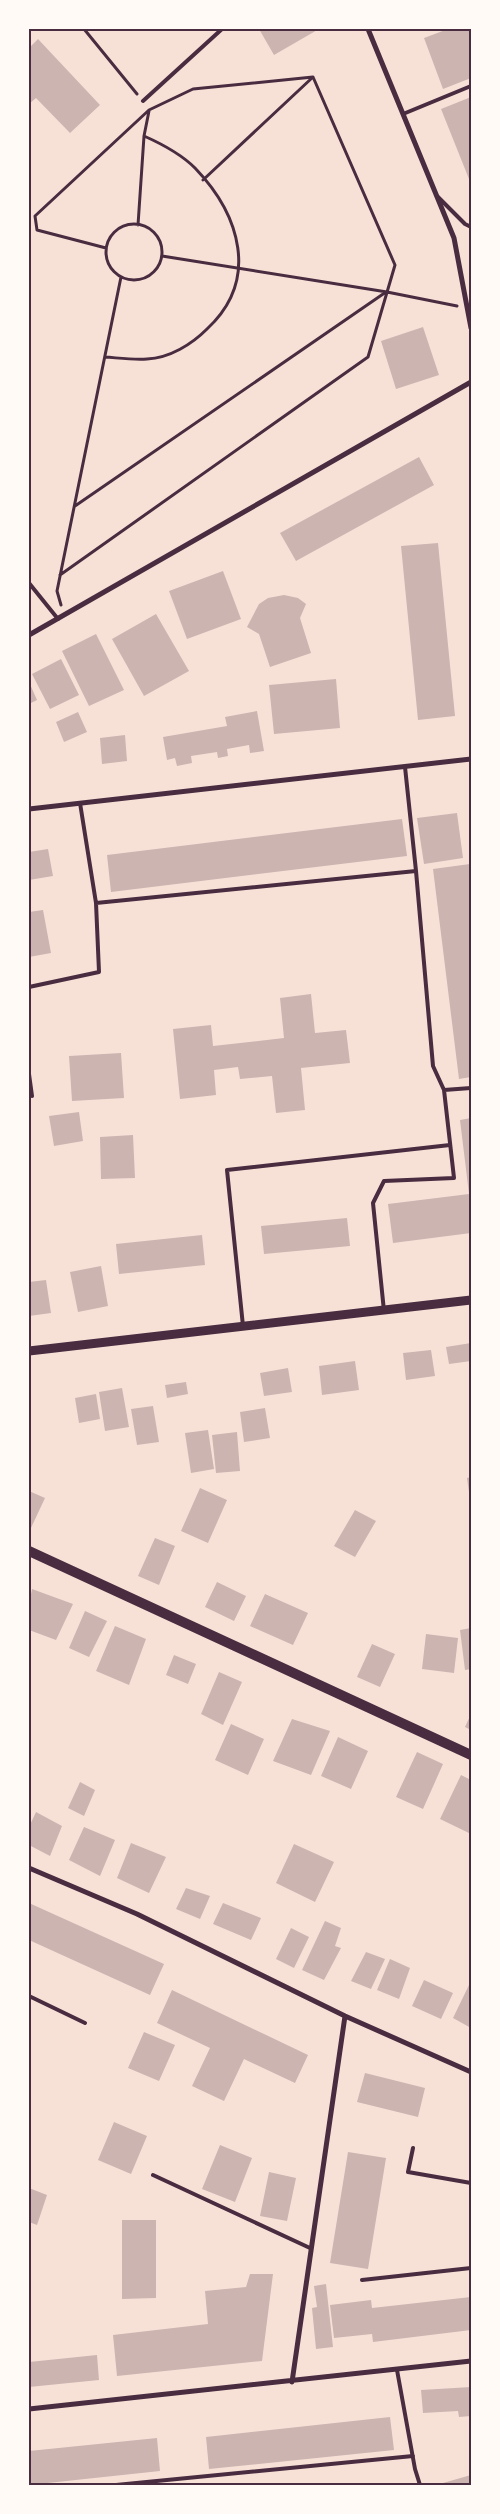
<svg xmlns="http://www.w3.org/2000/svg" width="500" height="2514" viewBox="0 0 500 2514" font-family="'Fira Sans Condensed',sans-serif">
	<rect width="100%" height="100%" fill="#f7e1d7"/>
	<path fill="#ccb4b1" d="M259,29H319L274,55Z
		M448,29H471V78L443,89L424,38Z
		M38,39L100,105L70,133L36,98L29,104V48Z
		M471,97V184L441,109Z
		M423,327L439,375L396,389L381,341Z
		M419,457L434,485L296,561L280,533Z
		M438,543L455,716L418,720L401,546Z
		M223,571L241,619L187,639L169,591Z
		M284,595L298,598L306,604L300,618L311,653L270,667L259,634L247,627L259,604L268,598Z
		M156,614L189,671L144,696L112,639Z
		M96,634L124,690L89,706L62,651Z
		M61,659L79,695L50,709L32,674Z
		M336,679L340,728L274,734L269,685Z
		M29,682L37,700L29,704Z
		M257,711L264,751L250,753L249,745L227,749L228,756L218,758L217,752L191,756L192,763L177,766L175,758L167,760L163,737L227,726L225,717Z
		M78,712L87,732L64,742L56,722Z
		M125,735L127,761L102,764L100,738Z
		M457,813L463,858L424,864L417,818Z
		M402,819L407,856L111,892L107,855Z
		M48,849L53,876L29,880V852Z
		M470,864L471,1077L459,1079L433,869Z
		M43,910L51,953L29,957V912Z
		M311,994L315,1033L346,1030L350,1063L301,1068L305,1110L276,1113L272,1076L240,1079L238,1067L214,1070L216,1095L180,1099L173,1029L211,1025L213,1046L284,1038L280,998Z
		M121,1053L124,1098L72,1101L69,1056Z
		M79,1112L83,1141L54,1146L49,1116Z
		M471,1118V1233L393,1243L388,1204L469,1194L460,1120Z
		M133,1135L135,1178L101,1179L100,1137Z
		M347,1218L350,1246L264,1254L261,1226Z
		M202,1235L205,1265L119,1274L116,1244Z
		M101,1266L108,1306L78,1312L70,1272Z
		M46,1280L51,1313L29,1316V1282Z
		M471,1343V1361L449,1364L446,1347Z
		M431,1350L435,1376L406,1380L403,1353Z
		M355,1361L359,1390L322,1395L319,1366Z
		M288,1368L292,1392L264,1396L260,1373Z
		M186,1382L188,1394L167,1398L165,1385Z
		M122,1388L129,1427L105,1431L99,1392Z
		M96,1394L100,1419L79,1423L75,1398Z
		M153,1406L159,1442L137,1445L131,1409Z
		M265,1408L270,1438L244,1442L240,1412Z
		M208,1430L214,1469L191,1473L185,1433Z
		M237,1432L240,1471L216,1473L212,1435Z
		M471,1477V1499H470L467,1478Z
		M200,1488L227,1500L208,1543L181,1531Z
		M29,1491L45,1498L31,1528L29,1527Z
		M355,1510L376,1521L355,1557L334,1546Z
		M155,1538L175,1546L159,1585L138,1576Z
		M217,1582L246,1596L234,1621L205,1607Z
		M32,1589L73,1604L56,1640L29,1630V1604Z
		M265,1594L308,1613L293,1645L250,1626Z
		M85,1611L107,1621L89,1657L69,1648Z
		M115,1626L146,1639L129,1685L96,1671Z
		M471,1628V1669L465,1670L460,1630Z
		M426,1634L458,1638L454,1673L422,1669Z
		M372,1644L395,1654L380,1687L357,1677Z
		M174,1655L196,1664L188,1684L166,1675Z
		M219,1672L242,1682L223,1725L201,1714Z
		M471,1714V1730L465,1727Z
		M292,1719L330,1731L311,1775L273,1761Z
		M231,1724L264,1739L248,1775L215,1760Z
		M338,1737L368,1751L351,1789L321,1776Z
		M417,1752L443,1764L423,1809L396,1797Z
		M461,1775L471,1780V1834L440,1819Z
		M80,1782L95,1790L84,1816L68,1808Z
		M36,1812L62,1826L50,1856L29,1845V1827Z
		M84,1827L115,1840L100,1876L69,1860Z
		M131,1843L166,1857L149,1893L117,1878Z
		M294,1844L334,1862L315,1902L276,1883Z
		M186,1888L210,1896L200,1919L176,1909Z
		M29,1903L164,1964L150,1995L29,1940Z
		M223,1903L261,1918L251,1940L213,1924Z
		M325,1921L341,1928L335,1946L341,1948L324,1980L302,1970Z
		M291,1928L309,1937L294,1968L276,1959Z
		M366,1952L385,1959L371,1989L351,1981Z
		M390,1959L410,1968L399,1999L377,1990Z
		M424,1980L453,1993L441,2019L412,2006Z
		M469,1985L471,1986V2028L453,2018Z
		M172,1990L308,2055L295,2083L244,2059L224,2101L192,2086L210,2048L157,2023Z
		M144,2032L175,2045L159,2081L128,2068Z
		M365,2073L425,2088L418,2117L357,2102Z
		M114,2122L147,2136L131,2174L98,2160Z
		M220,2145L252,2158L235,2202L202,2189Z
		M348,2152L386,2158L368,2269L330,2263Z
		M269,2172L296,2178L287,2221L260,2216Z
		M29,2188L47,2195L37,2225L29,2222Z
		M122,2220H156V2298L122,2299Z
		M250,2274H273L262,2361L117,2376L113,2335L208,2324L205,2291L246,2287Z
		M326,2284L333,2347L316,2349L312,2308L317,2307L314,2286Z
		M471,2297V2330L373,2342L372,2334L334,2338L330,2305L371,2300L372,2308Z
		M97,2355L99,2380L29,2387V2362Z
		M471,2387V2416L459,2417L458,2411L423,2413L421,2390Z
		M390,2417L394,2450L209,2469L206,2437Z
		M157,2438L160,2471L29,2485V2451Z
		M471,2475V2485H443V2483Z"/>
	<g fill="none" stroke-linecap="round" stroke-linejoin="round">
		<path stroke="#4a2c40" stroke-width="3" d="M84,29L137,94
			M203,180L313,77
			M106 252a28 28 0 1 1 56 0a28 28 0 1 1-56 0Z
			M138,225L144,136L149,111
			M162,256L387,292L457,306
			M105,357C119,358 133,360 147,359C170,358 192,344 207,329C260,280 240,215 195,168C181,154 162,144 144,136
			M75,506L386,292
			M60,575L368,357L395,265L313,77L193,89L149,110L35,216L37,230L106,248
			M61,605L57,591L121,277"/>
		<path stroke="#4a2c40" stroke-width="4" d="M143,101L222,29
			M403,114L471,86
			M438,197L465,224L471,227
			M29,583L58,619
			M80,803L96,903L416,871L405,767
			M416,871L433,1066L444,1090L471,1088
			M29,987L99,972L96,903
			M29,1074L32,1096
			M384,1311L373,1203L384,1181L454,1178L444,1090
			M243,1326L227,1170L450,1145
			M29,1996L85,2023
			M413,2148L408,2172L471,2183
			M153,2175L310,2248
			M362,2280L471,2268
			M397,2370L415,2469L420,2485
			M116,2485L413,2456"/>
		<path stroke="#4a2c40" stroke-width="5" d="M368,29L454,238L471,328
			M29,635L471,382
			M29,809L471,759
			M29,1868L137,1914L345,2016L471,2072
			M292,2382L345,2016
			M29,2409L471,2361"/>
		<path stroke="#4a2c40" stroke-width="9" d="M29,1351L471,1300"/>
		<path stroke="#4a2c40" stroke-width="10" d="M29,1551L471,1755"/>
	</g>
	<rect width="500" height="2514" fill="none" stroke="#fffaf5" stroke-width="60"/>
	<rect x="30" y="30" width="440" height="2454" fill="none" stroke="#4a2c40" stroke-width="2"/>
</svg>
